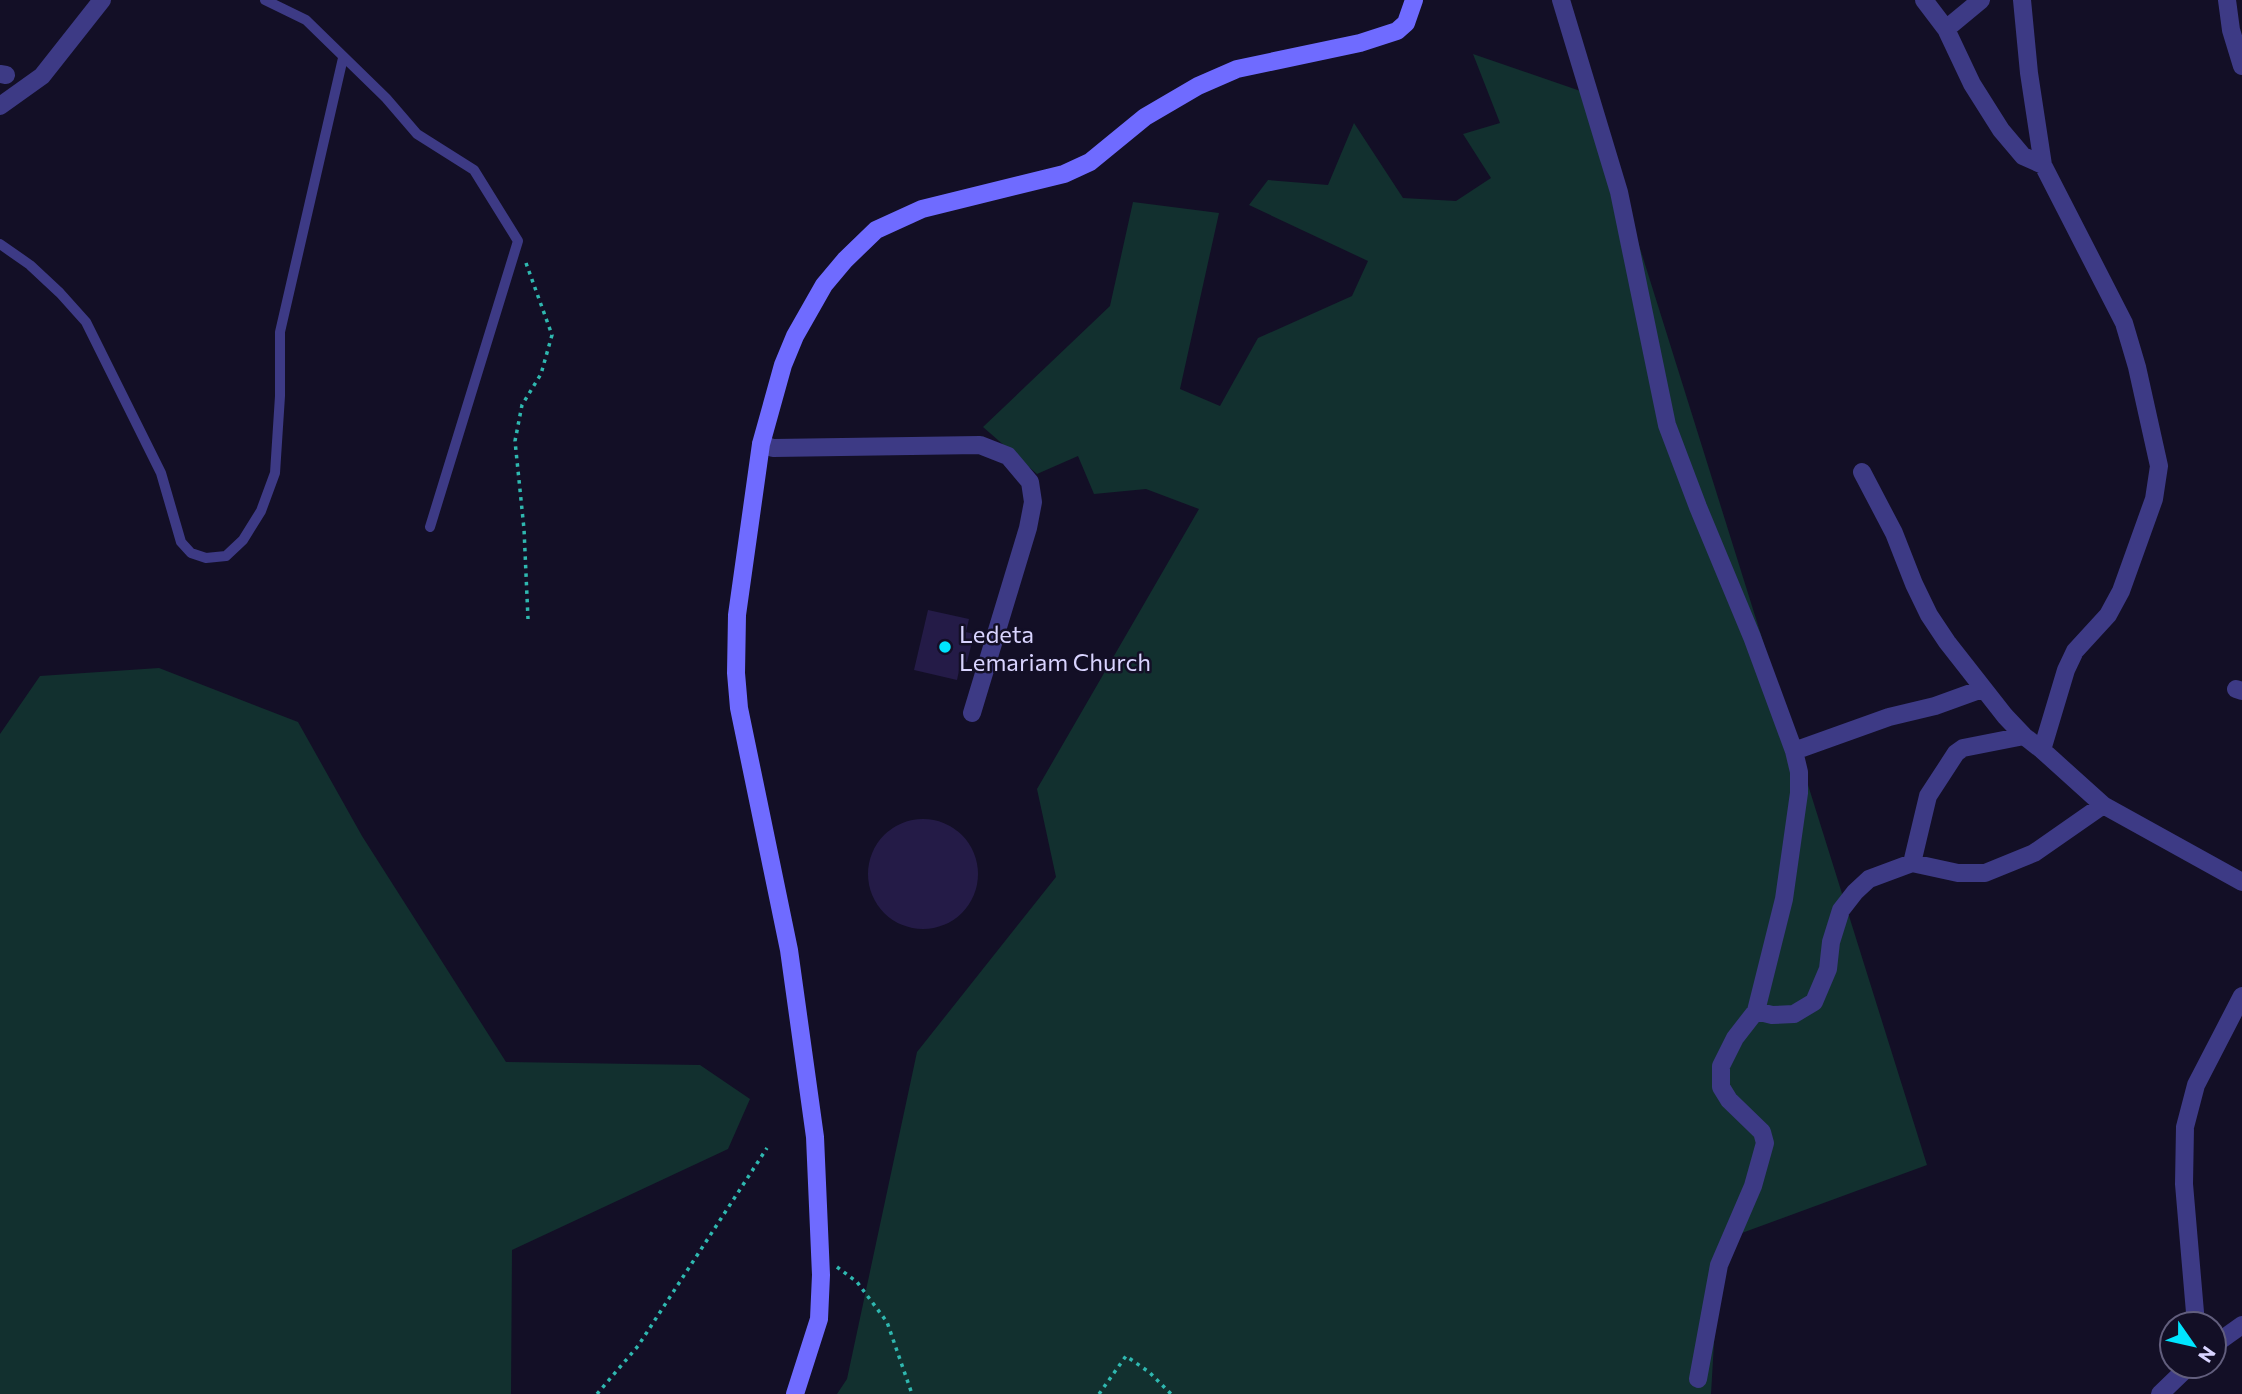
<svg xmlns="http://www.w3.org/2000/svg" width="2242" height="1394" viewBox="0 0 2242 1394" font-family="Commissioner,sans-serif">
	<rect width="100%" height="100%" fill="#130f26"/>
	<path fill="#12302f" d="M1473,54L1592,95L1927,1165L1720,1241L1711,1394H837L847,1379L917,1052L1056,877L1037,789L1199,509L1146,489L1094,494L1078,456L1037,474L983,427L1110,306L1133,202L1219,213L1180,389L1220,406L1258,338L1352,296L1368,261L1249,205L1268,180L1328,185L1354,123L1403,198L1456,201L1491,178L1463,134L1500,123Z
		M159,668L298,722L362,836L506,1062L700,1065L750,1099L728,1149L512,1250L511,1394H0V734L40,676Z"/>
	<path fill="#241b47" d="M928,610L969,619L966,632L974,634L967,662L961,661L957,680L914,670Z
		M868 874a55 55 0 1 1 110 0a55 55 0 1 1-110 0Z"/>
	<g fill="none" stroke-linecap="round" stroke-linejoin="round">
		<path stroke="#2fb8b0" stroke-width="3.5" stroke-dasharray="3.5 5" stroke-linecap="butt" d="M526,263L552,335L541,374L522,405L515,441L524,529L528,619
			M837,1267L857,1282L887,1322L912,1394
			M597,1394L638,1346L767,1148
			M1099,1394L1126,1356L1149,1372L1171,1394"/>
		<path stroke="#3d3a85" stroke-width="10" d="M265,0L306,20L386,98L417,134L474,170L518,241L430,527
			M0,244L30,265L60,293L86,322L161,473L181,542L191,553L206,558L226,556L243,540L261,511L275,473L280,396V332L343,58"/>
		<path stroke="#3d3a85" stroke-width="18" d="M1561,0L1619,192L1667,425L1698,507L1752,637L1794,751L1799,772V793L1784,899L1756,1011L1735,1038L1721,1066V1087L1729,1100L1762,1132L1765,1143L1753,1186L1719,1265L1698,1379
			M1924,0L1946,29L1972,84L2001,130L2023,156L2043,165
			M2022,0L2029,73L2043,165L2124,323L2137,367L2159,466L2154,499L2121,591L2108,615L2075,651L2066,670L2042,750L2103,805L2242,882
			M2227,0L2231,30L2242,66
			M1946,29L1981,0
			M0,74L6,75
			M761,444L773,448L980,445L1008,456L1030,482L1033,502L1028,528L972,713
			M1862,472L1894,533L1914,584L1929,615L1947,642L2005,716L2024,736L2042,750
			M2236,689L2242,691
			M1794,751L1889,717L1935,706L1982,689
			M1912,863L1928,796L1956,753L1963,748L2024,736
			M1756,1011L1772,1015L1794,1014L1814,1002L1828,969L1831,942L1841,910L1855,892L1869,879L1912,863L1958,873H1985L2034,853L2103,805
			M2196,1324L2184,1184L2185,1127L2196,1085L2242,996
			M2214,1345L2242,1325
			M2160,1394L2189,1366"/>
		<path stroke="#3d3a85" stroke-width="18" d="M0,106L42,76L102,0"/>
		<path stroke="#6f6bff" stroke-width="18" d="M795,1394L819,1319L821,1275L815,1137L789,950L739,708L736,673L737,615L761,444L783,365L795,336L824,285L845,260L876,230L922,209L1064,174L1090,162L1145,117L1198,86L1237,69L1360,43L1397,31L1406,23L1414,0"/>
	</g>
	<circle fill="#00e5ff" stroke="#130f26" stroke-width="2.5" cx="945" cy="647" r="7"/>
	<g text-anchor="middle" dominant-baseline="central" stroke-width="5" stroke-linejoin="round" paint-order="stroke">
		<g font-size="24" fill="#d9d4ff" stroke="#130f26" text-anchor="start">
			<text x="959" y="633">Ledeta<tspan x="959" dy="28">Lemariam Church</tspan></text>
		</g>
	</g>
	<g transform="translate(2193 1345) rotate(124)"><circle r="33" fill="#130f26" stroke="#625e7d" stroke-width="2"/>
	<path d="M0-5L12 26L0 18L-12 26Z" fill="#00e5ff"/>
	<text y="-10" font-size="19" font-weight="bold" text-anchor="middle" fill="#d9d4ff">N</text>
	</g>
</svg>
